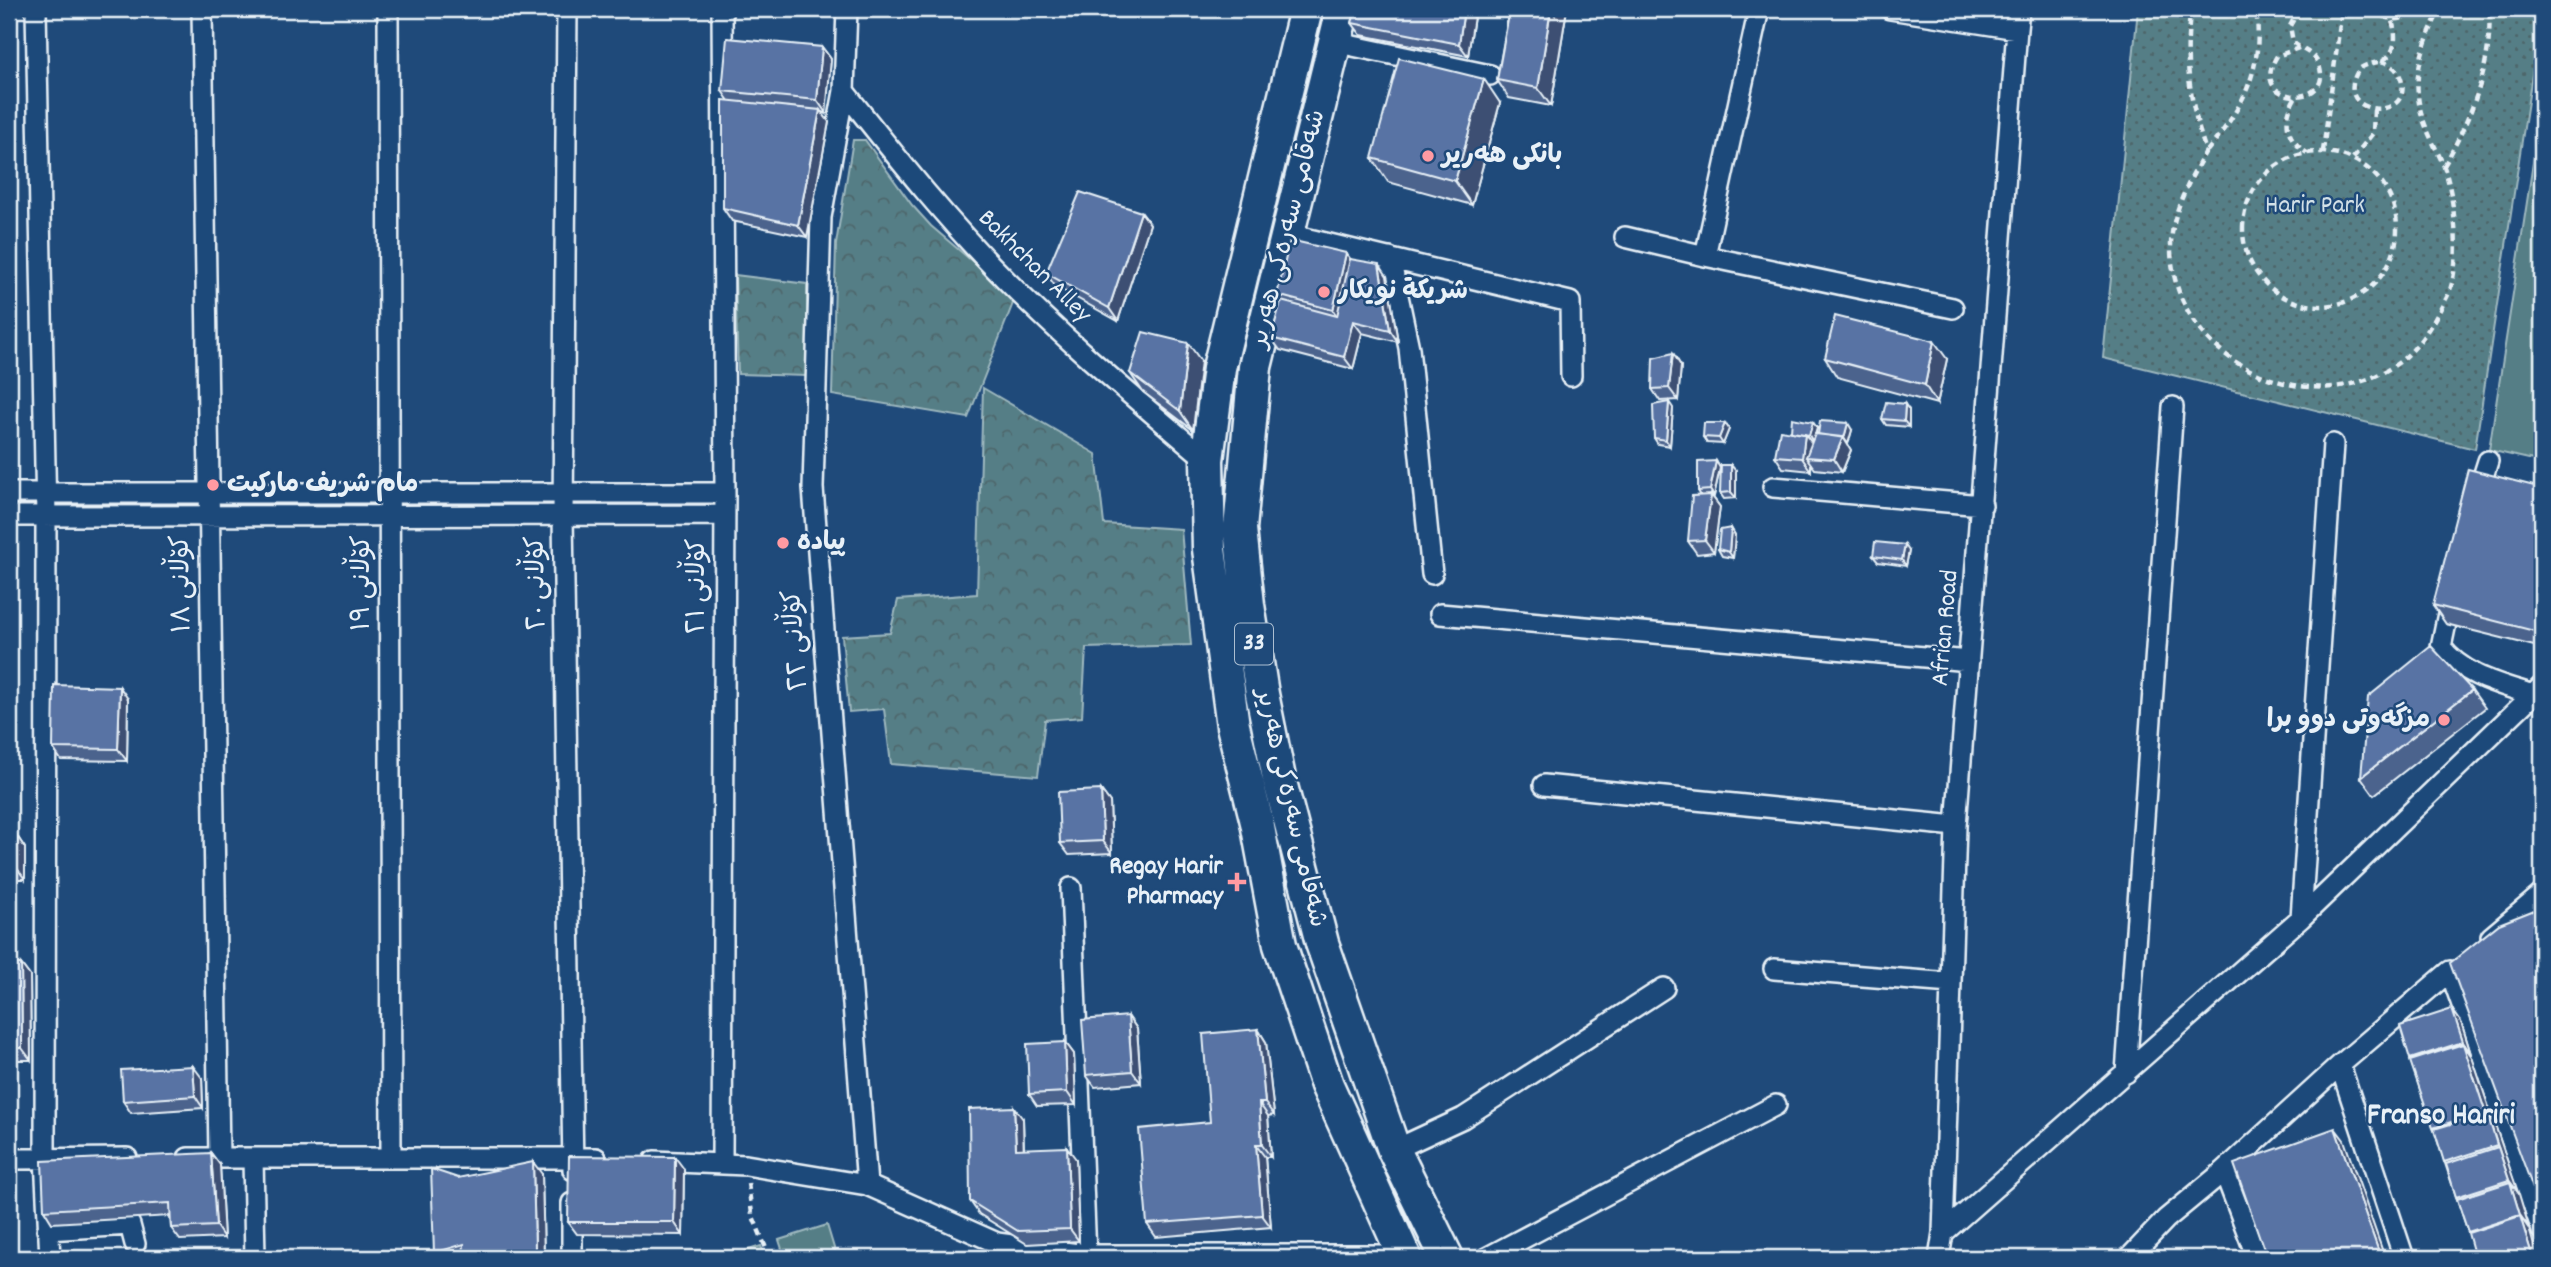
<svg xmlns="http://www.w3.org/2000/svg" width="2551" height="1267" viewBox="0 0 2551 1267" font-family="Dekko,'Playpen Sans Arabic',sans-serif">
	<defs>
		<pattern id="forest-crowns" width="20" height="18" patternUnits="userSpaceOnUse" patternTransform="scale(1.75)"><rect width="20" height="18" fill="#557e86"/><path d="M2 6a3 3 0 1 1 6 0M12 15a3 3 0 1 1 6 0" fill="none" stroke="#4e666b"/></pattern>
		<pattern id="park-dots" width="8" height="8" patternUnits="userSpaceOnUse" patternTransform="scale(1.75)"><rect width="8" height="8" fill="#557e86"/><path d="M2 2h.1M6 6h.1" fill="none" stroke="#4e666b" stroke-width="1.8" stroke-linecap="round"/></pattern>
	</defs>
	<rect width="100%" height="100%" fill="#1f4a7a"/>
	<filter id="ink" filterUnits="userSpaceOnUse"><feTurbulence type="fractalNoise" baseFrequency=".0143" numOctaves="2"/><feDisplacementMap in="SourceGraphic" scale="14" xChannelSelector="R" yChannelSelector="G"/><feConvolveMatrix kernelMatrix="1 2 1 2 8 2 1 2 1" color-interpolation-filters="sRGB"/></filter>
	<g filter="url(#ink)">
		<path fill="#557e86" stroke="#9eb8bf" stroke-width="2" d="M2542,104V462L2489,450Z
			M827,1225L837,1258H785L779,1240Z
			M761,1246L765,1258H724Z"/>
		<path fill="url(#forest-crowns)" stroke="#9eb8bf" stroke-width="2" d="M853,140H865L912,205L931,226L1015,298L968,418L832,395L836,244Z
			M735,275L807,284V376L738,374Z
			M983,388L1096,454L1104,524L1181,529L1191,645L1086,648L1082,717L1045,720L1038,776L891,764L884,709L849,712L842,636L890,633L898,600L977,594Z"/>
		<path fill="url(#park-dots)" stroke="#9eb8bf" stroke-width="2" d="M2138,9H2542L2475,449L2103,358Z"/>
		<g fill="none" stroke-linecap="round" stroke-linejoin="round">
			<defs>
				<path id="street" d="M36,9L46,516L45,1158L50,1258
					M202,9L219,1158
					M388,9L391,1157
					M567,9L563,516L573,1170
					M722,9L725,493L722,1164
					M847,9L844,91L821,217L813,488L867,1185
					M1759,9L1705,256L1953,308
					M1890,9L2017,29L2019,9
					M1334,42L1490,75
					M844,91C895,155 946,220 1004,278C1068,343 1138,401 1207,460
					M1288,234L1570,302L1571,376
					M1625,237L1705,256
					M1390,258L1409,348L1432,574
					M1773,487L1982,505
					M9,493H725
					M2476,499L2488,461
					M9,516L725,515
					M2451,599L2441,647C2462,675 2499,684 2530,694
					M1440,614L1969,661
					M1544,785L1956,826
					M1071,888L1086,1255
					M2301,918L2542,686
					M2491,937L2542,894
					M1774,969L1951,983
					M2340,1065L2450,971L2542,1230
					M2126,1073L2173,407
					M1394,1150L1463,1118L1664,988
					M188,1158H596
					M253,1158L255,1258
					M9,1159L127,1158
					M654,1161L746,1165L867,1185L997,1243L1086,1255H1403
					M2224,1171L2340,1065L2404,1258
					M47,1230L130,1225L135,1244
					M1943,1233L1956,826L2017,29
					M572,1258V1203
					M1486,1258L1776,1105
					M1939,1258L1943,1233L2301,918L2333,444
					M2129,1258L2166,1219L2224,1171L2257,1258"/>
				<path id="primary" d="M1306,9L1219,368L1207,460L1209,549L1233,726L1257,822L1280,945L1327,1085L1405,1258
					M1343,9L1255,367L1240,529L1248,605L1262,694L1279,778L1322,943L1394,1150L1447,1258"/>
			</defs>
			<use href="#street" stroke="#e8f1f8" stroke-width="24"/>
			<use href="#primary" stroke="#e8f1f8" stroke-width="37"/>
			<path stroke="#e8f1f8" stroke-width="4.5" stroke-dasharray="7 5" stroke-linecap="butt" d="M2191,9C2183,59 2190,104 2206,151C2189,181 2170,215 2171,250C2174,360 2310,426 2398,363C2419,348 2434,321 2446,299C2463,269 2455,196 2443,164C2433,141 2420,121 2418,95C2415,65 2427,36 2440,9
				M2299,9L2290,26L2293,42C2301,50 2313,52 2318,63C2339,109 2245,107 2277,56L2299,48
				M2374,9C2387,23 2405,22 2418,9
				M2381,61C2391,64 2398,69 2401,79C2415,123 2329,117 2359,69C2367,63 2373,64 2381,61C2398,54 2397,32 2391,19
				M2295,98C2282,120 2286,139 2307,153
				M2207,151C2244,106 2264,69 2256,9
				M2323,151L2342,9
				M2243 229a77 77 0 1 1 154 0a77 77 0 1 1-154 0Z
				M2353,158L2373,133L2374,110
				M2444,166C2471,118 2493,65 2489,9
				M748,1183L752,1214L770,1258"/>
			<use href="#street" stroke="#1f4a7a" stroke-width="19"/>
			<use href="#primary" stroke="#1f4a7a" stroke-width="32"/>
		</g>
		<path fill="#4c638d" stroke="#e8f1f8" stroke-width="2" d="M1356,9H1567L1551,106L1509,98L1497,80L1508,17L1475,10L1468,56L1361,35L1352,23Z
			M822,47L831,59L826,113L821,112L829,122L807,237L732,221L723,208L729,101L722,91Z
			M1500,103L1472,205L1388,182L1372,158Z
			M1141,212L1150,224L1118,321L1055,286L1046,273Z
			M1346,253L1350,259L1387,276L1398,342L1362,333L1353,369L1280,350L1271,338L1281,301L1277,295Z
			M1673,353L1681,366L1678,400L1660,401L1652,389Z
			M1825,358L1947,359L1937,404L1837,377Z
			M1201,361L1193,430L1143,392L1130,373Z
			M1673,408L1670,446L1658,444L1654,438Z
			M1909,410V427L1886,425L1882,419Z
			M1725,423L1729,429L1723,444L1707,443L1703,437Z
			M1817,428L1816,434L1852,430L1848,444H1847L1851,450L1842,472L1815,469L1811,464V471L1783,468L1775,456L1791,432Z
			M1716,461L1720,468L1714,496H1712L1720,507L1714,552L1697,554L1688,541L1701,496L1698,491Z
			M1736,471V498L1724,499L1720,493Z
			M2542,488V648L2446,624L2433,605Z
			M1731,528L1735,535L1733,558L1722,556L1718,549Z
			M1909,551L1906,566L1878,562L1873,556Z
			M2472,690L2485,708L2374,795L2361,777Z
			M128,699L127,761L61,760L53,748Z
			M1101,790L1110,802L1112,853L1069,855L1060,843Z
			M9,835L17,836L25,848V879H9Z
			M9,964H21L30,976L31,1060H9Z
			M1128,1016L1137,1029L1141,1083L1095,1087L1086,1075Z
			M2461,1022L2471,1054V1055L2507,1160L2529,1229L2469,1233L2468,1232L2410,1059Z
			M1258,1029L1266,1042L1274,1115L1268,1116L1271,1157H1265L1271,1227L1156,1237L1147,1224L1210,1122Z
			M1065,1042L1074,1054L1076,1105L1037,1106L1029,1094Z
			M202,1078L203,1108L131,1113L123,1101Z
			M1023,1119L1024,1149L1076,1159L1079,1241L1027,1244L979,1214L970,1201Z
			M211,1153L220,1165L224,1238L180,1240L171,1228L170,1216L52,1223L44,1210Z
			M684,1169L683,1235L577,1234L568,1222Z
			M542,1174L544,1258H438L434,1253L458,1178Z"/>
		<path fill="#3e5073" stroke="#e8f1f8" stroke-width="2" d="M1464,9H1474L1475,10L1468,56L1459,44Z
			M1551,9H1567L1551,106L1538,88Z
			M822,47L831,59L826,113L817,100Z
			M1484,79L1500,103L1472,205L1455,181Z
			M820,110L829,122L807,237L798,225Z
			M1141,212L1150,224L1118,321L1109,308Z
			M1346,253L1359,271L1345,328L1333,310Z
			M1379,264L1387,276L1398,342L1390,330Z
			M1353,321L1362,333L1353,369L1344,357Z
			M1934,341L1947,359L1937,404L1925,385Z
			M1188,343L1201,361L1193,430L1180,411Z
			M1673,353L1681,366L1678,400L1669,388Z
			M1669,402L1673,408L1670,446L1666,440Z
			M1905,404L1909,410V427L1904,421Z
			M1813,422L1817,428L1813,442L1809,435Z
			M1725,423L1729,429L1723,444L1719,438Z
			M1848,423L1852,430L1848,444L1844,438Z
			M1805,434L1814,446L1806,457L1811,464V471L1802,458Z
			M1843,437L1851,450L1842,472L1834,459Z
			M1716,461L1720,468L1714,496L1710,490Z
			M1731,465L1736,471V498L1731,492Z
			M1711,495L1720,507L1714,552L1705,540Z
			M1731,528L1735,535L1733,558L1729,552Z
			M1905,545L1909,551L1906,566L1902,560Z
			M120,687L128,699L127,761L118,749Z
			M1101,790L1110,802L1112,853L1103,841Z
			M17,836L25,848V879L16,867Z
			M21,964L30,976L31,1060L22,1048Z
			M2452,1009L2461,1022L2471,1054L2463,1042Z
			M1128,1016L1137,1029L1141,1083L1132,1071Z
			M1258,1029L1266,1042L1274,1115L1265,1103Z
			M1065,1042L1074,1054L1076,1105L1067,1092Z
			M2463,1044L2472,1057L2494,1123L2485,1111Z
			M193,1066L202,1078L203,1108L195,1096Z
			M1259,1103L1268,1116L1271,1157L1262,1145Z
			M1014,1107L1023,1119L1024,1161L1016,1149Z
			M2487,1113L2495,1125L2518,1192L2509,1180Z
			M2335,1128L2344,1140L2385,1258H2381Z
			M1256,1145L1265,1157L1271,1227L1262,1215Z
			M1067,1147L1076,1159L1079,1241L1070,1229Z
			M211,1153L220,1165L224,1238L216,1226Z
			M675,1157L684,1169L683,1235L674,1222Z
			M533,1162L542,1174L544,1258H538L535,1249Z
			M2510,1182L2519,1194L2529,1227L2520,1215Z
			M2520,1216L2529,1229L2538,1258H2533Z"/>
		<path fill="#5873a4" stroke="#e8f1f8" stroke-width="2" d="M1356,9H1464L1459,44L1352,23Z
			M1510,9H1551L1538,88L1497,80Z
			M1546,9H1556L1555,15L1551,9Z
			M727,38L822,47L817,100L722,91Z
			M1399,58L1484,79L1455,181L1372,158Z
			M723,100L820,110L798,225L723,208Z
			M1080,192L1141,212L1109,308L1046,273Z
			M1290,240L1346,253L1333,310L1277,295Z
			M1350,259L1379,264L1390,330L1353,321L1344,357L1271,338L1281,301L1337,316Z
			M1835,316L1934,341L1925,385L1825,358Z
			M1143,332L1188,343L1180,411L1130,373Z
			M1673,353L1669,388L1652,389L1653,358Z
			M1669,402L1666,440L1654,438L1653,405Z
			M1886,402L1905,404L1904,421L1882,419Z
			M1792,418L1813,422L1809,435L1791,432Z
			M1820,421L1848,423L1844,438L1818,434Z
			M1704,423H1725L1719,438L1703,437Z
			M1780,430L1805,434L1802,458L1775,456Z
			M1815,434L1843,437L1834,459L1806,457Z
			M1716,461L1710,490L1698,491V462Z
			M1721,465H1731V492L1720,493Z
			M2468,469L2542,488V633L2433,605Z
			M1711,495L1705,540L1688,541L1692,496Z
			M1731,528L1729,552L1718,549L1720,530Z
			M1875,542L1905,545L1902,560L1873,556Z
			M2431,646L2472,690L2361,777L2368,697Z
			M54,685L120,687L118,749L53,748Z
			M1101,790L1103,841L1060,843L1058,792Z
			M9,835L17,836L16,867L9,866Z
			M2542,907V1213L2450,963L2499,924Z
			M9,964H21L22,1048H9Z
			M2452,1009L2463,1042L2410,1059L2400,1026Z
			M1128,1016L1132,1071L1086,1075L1082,1020Z
			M1258,1029L1265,1103H1259L1262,1145H1256L1262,1215L1147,1224L1139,1129L1210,1122L1203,1034Z
			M1065,1042L1067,1092L1029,1094L1027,1044Z
			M2463,1044L2485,1111L2433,1128L2410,1061Z
			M193,1066L195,1096L123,1101L121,1070Z
			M1014,1107L1016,1149L1067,1147L1070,1229L1018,1231L970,1201L969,1109Z
			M2487,1113L2497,1145L2444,1162L2434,1129Z
			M2335,1128L2381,1258H2267L2234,1164Z
			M2498,1147L2509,1180L2456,1197L2446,1164Z
			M211,1153L216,1226L171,1228L170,1203L44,1210L42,1161Z
			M569,1156L675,1157L674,1222H568Z
			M533,1162L535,1249L538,1258H463L464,1244L434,1253L431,1169L458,1178Z
			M2510,1182L2520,1215L2468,1232L2457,1199Z
			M2520,1216L2533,1258H2475L2468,1233Z"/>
	</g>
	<g fill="#ff9aa2" stroke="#1f4a7a" stroke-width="2.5">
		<circle cx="1428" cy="156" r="7"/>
		<circle cx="1324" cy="292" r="7"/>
		<circle cx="213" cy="485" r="7"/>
		<circle cx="783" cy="543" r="7"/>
		<circle cx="2444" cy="720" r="7"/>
		<path d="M1233.5 871.5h7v7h7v7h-7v7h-7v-7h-7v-7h7z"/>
	</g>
	<g text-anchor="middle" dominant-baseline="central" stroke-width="5" stroke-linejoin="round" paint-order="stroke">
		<rect fill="#1f4a7a" stroke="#acbfd2" stroke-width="2" x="1235" y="623.5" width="38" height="41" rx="5"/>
		<g font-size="24" font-weight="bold" fill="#e8f1f8">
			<text x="1254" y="644">33</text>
		</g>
		<g font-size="26" font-weight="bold" fill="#e8f1f8" stroke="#1f4a7a" text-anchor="start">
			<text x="1442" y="156">بانکی هەریر</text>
			<text x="1338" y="292">شريكة نويكار</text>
			<text x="227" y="485">مام شریف مارکیت</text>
			<text x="797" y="543">پیادە</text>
			<text x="2430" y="720" text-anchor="end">مزگەوتی دوو برا</text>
			<text x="1223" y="867" text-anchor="end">Regay Harir<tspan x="1223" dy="30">Pharmacy</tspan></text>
		</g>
		<g font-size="26" fill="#d2e0e7" stroke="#1f4a7a">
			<text x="2315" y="206">Harir Park</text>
		</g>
		<g font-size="26" fill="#e8f1f8" stroke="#1f4a7a">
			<text transform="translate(1289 229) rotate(-76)">شەقامی سەرەکی هەریر</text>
			<text transform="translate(1034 267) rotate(45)">Bakhchan Alley</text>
			<text transform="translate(363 583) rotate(-90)">کۆڵانی ١٩</text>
			<text transform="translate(538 583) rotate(-91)">کۆڵانی ٢٠</text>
			<text transform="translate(183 584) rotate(-91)">کۆڵانی ١٨</text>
			<text transform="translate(698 586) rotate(-90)">کۆڵانی ٢١</text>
			<text transform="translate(1946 628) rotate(-85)">Afrian Road</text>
			<text transform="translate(797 640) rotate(-94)">کۆڵانی ٢٢</text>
			<text transform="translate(1290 808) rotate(77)">شەقامی سەرەکی هەریر</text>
		</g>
		<g font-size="30" font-weight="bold" fill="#e8f1f8" stroke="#1f4a7a">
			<text x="2441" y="1117">Franso Hariri</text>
		</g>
	</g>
	<rect width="2551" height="1267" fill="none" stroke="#1f4a7a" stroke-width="35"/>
	<rect x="18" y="18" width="2516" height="1232" fill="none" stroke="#e8f1f8" stroke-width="2.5" filter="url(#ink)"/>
</svg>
